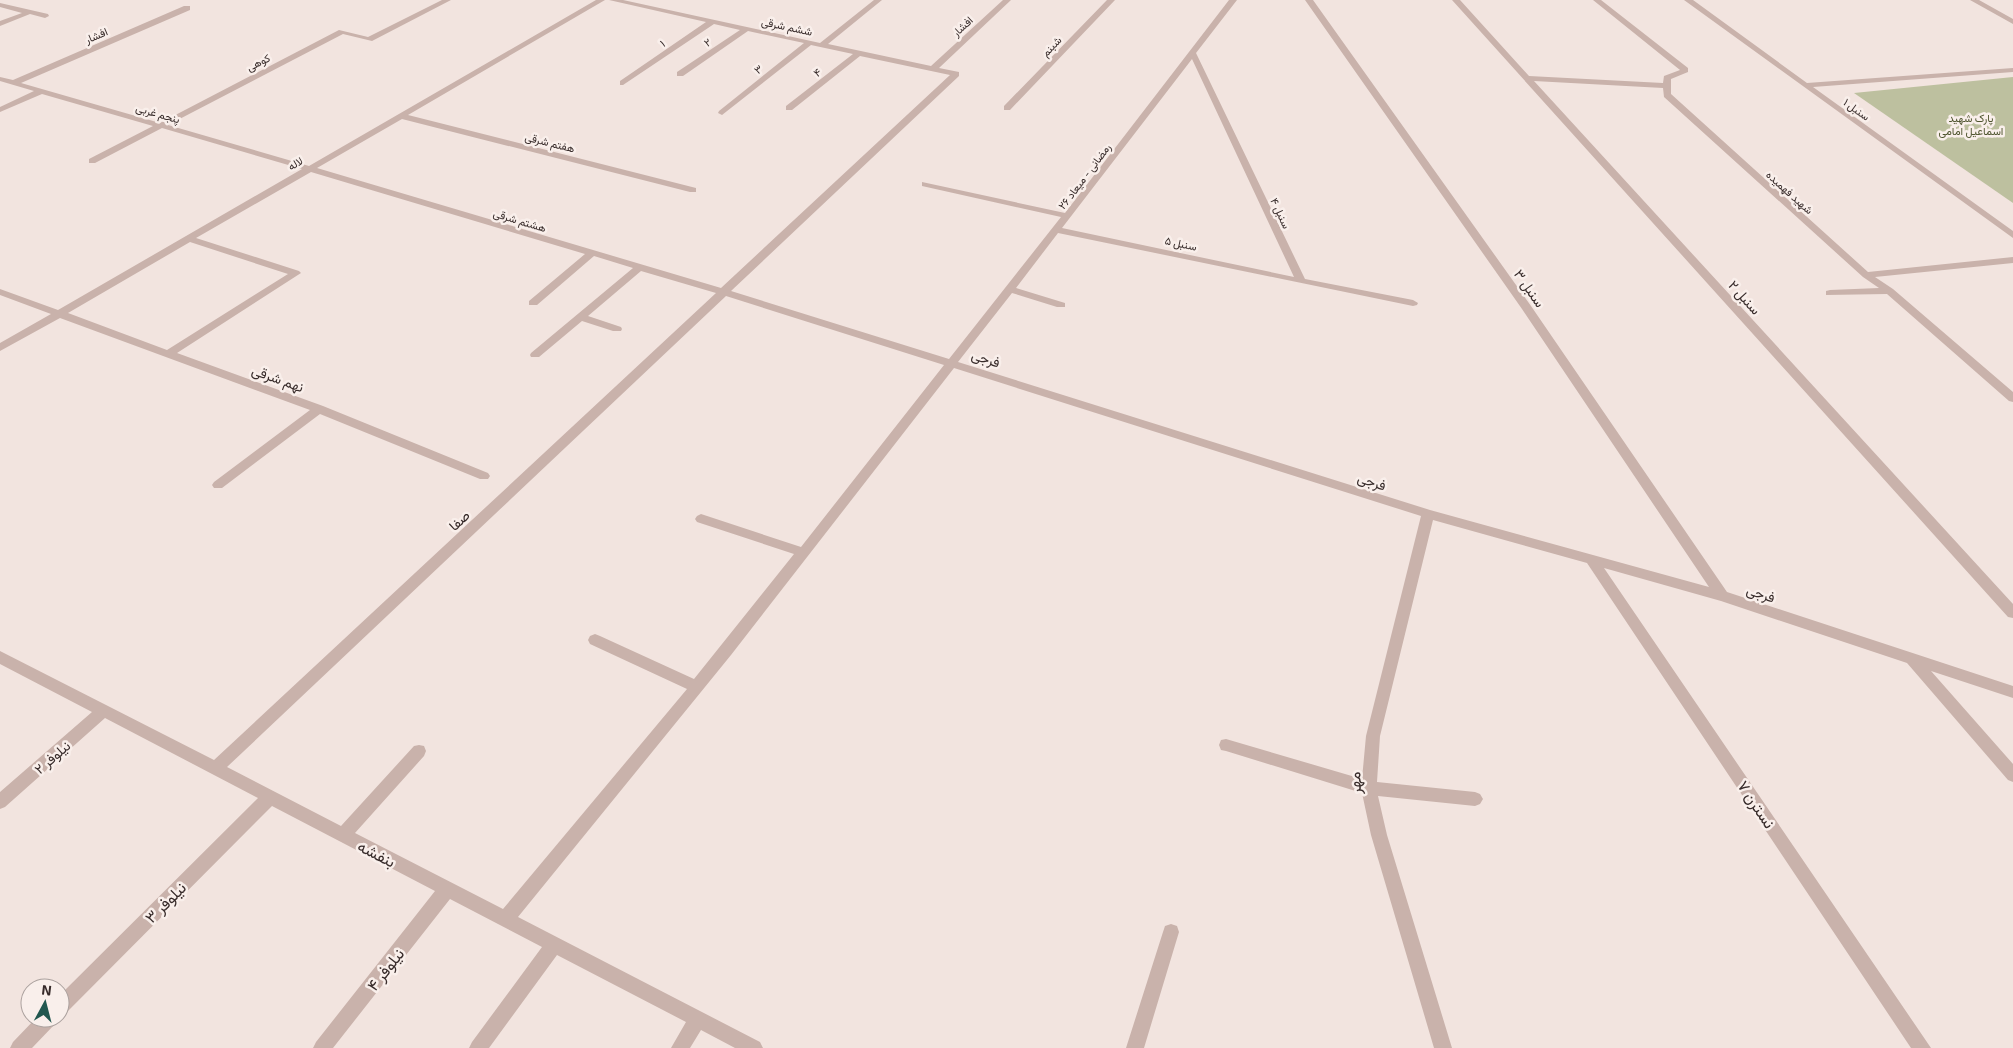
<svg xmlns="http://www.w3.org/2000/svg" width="2013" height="1048" viewBox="0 0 2013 1048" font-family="'Exo 2',Vazirmatn,sans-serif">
	<rect width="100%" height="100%" fill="#f2e4df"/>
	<path fill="#bdc09f" d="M2013,77V203L1854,93Z"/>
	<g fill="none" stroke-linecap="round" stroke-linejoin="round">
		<path fill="#c9b2ab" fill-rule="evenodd" d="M442,0H451L372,41L343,34L168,125L309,166L596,0H605L408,115L696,188V192H690L402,119L317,168L721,288L950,75L860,56L792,110H786V106L853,54L811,45L722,115L718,113L719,111L804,43L748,31L683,76H677V72L740,30L714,24L623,85H620V81L706,22L609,0H623L820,43L874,0H882L828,44L931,66L1003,0H1011L939,68L959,72V76L731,291L949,359L1061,217L922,186V182L1065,213L1229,0H1237L1196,53L1305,279L1413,300L1418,303L1417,305L1413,306L1058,233L1016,288L1065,303V307H1057L1012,293L958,362L1430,510L1709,587L1522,309L1305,0H1313L1531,306L1727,592L2013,686V698L1931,671L2013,764V782L2008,780L1907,663L1721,601L1604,568L1931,1048H1911L1587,563L1433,520L1380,736L1377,782L1475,792L1480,794L1483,799L1480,804L1475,806L1378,796L1387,835L1452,1048H1434L1371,835L1362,793L1226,751L1221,750L1219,745L1221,740L1226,739L1362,779L1366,736L1421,516L954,368L731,655L518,917L760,1042L763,1048H735L701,1030L690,1048H671L686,1022L557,955L489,1048H469L472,1042L542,947L450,899L333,1048H313L316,1042L435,891L272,806L66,1013L60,1016V995L258,798L105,718L5,807L0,809V792L92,712L0,664V651L214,760L716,293L641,271L588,316L621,327L622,329L621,331H613L582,321L539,357H531L530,355L531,353L633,268L594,256L537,305H529V301L585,254L311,172L196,238L299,271L301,273L177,353L323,406L488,473L490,476L488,479H480L320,414L222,488H214L212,485L214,482L310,410L60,318L0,351V343L51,314L0,295V289L58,310L302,169L162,128L95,163H89V159L153,126L42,94L0,112V107L34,91L0,81V77L13,80L184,6H190V10L21,83L160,123L339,30L368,37ZM1192,59L1294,277L1062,228ZM190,242L288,274L167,350L68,313ZM726,296L944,365L801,547L701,514L697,516L695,519L697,522L794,554L694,679L600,636L595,634L590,636L588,640L590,644L687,689L503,909L355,833L424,756L426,751L424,746L419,745L414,746L341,826L227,767Z
			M1107,0H1115L1010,110H1004V106Z
			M1452,0H1460L1529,76L1663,83L1664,76L1680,70L1593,0H1601L1688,68V72L1671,79V94L1868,272L2013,257V263L1875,277L1893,289L2013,392V402L2009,401L1887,294L1826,295V291L1830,290L1879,288L1863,277L1664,97L1663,88L1534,81L2013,604V618L2008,617Z
			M1684,0H1693L1807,83L2013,68V72L1813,87L2013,231V238Z
			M1970,0H1979L2013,19V24Z
			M0,3L48,14L49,16L45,18L30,14L0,26V21L22,13L0,7Z
			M1171,924L1177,926L1179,932L1144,1048H1126L1163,932L1165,926Z
			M36,1018H58L55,1024L32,1048H10L13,1042Z"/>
	</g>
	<g text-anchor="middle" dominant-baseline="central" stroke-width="5" stroke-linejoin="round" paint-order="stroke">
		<g font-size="11" fill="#372b2a" stroke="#f9efeb">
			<text transform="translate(787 26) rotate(12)">ششم شرقی</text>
			<text transform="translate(962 26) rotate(-43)">افشار</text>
			<text transform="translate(96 35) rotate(-23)">افشار</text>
			<text transform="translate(707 42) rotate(-34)">۲</text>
			<text transform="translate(662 43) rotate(-34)">۱</text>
			<text transform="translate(1051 46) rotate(-46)">شبنم</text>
			<text transform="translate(258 62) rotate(-27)">کوهی</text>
			<text transform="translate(758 69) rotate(-39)">۳</text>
			<text transform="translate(817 72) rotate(-38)">۴</text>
			<text transform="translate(1857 109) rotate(36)">سنبل ۱</text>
			<text transform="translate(158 113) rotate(16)">پنجم غربی</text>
			<text transform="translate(550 142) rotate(14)">هفتم شرقی</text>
			<text transform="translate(295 163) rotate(-30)">لاله</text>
			<text transform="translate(1084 176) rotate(-53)">رمضانی - میعاد ۲۶</text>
			<text transform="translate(1790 192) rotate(42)">شهید فهمیده</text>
			<text transform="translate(1281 213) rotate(65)">سنبل ۴</text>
			<text transform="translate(520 220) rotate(17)">هشتم شرقی</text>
			<text transform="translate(1181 243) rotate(12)">سنبل ۵</text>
		</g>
		<g font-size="11" fill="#4f552f" stroke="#f9efeb">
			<text x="1971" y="117">پارک شهید<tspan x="1971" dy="13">اسماعیل امامی</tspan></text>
		</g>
		<g font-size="14" fill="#372b2a" stroke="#f9efeb">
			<text transform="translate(1530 288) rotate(55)">سنبل ۳</text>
			<text transform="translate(1745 297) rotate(48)">سنبل ۲</text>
			<text transform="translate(986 358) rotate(18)">فرجی</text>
			<text transform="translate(278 378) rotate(20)">نهم شرقی</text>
			<text transform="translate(1372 481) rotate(18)">فرجی</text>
			<text transform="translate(459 520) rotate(-43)">صفا</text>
			<text transform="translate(1761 593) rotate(18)">فرجی</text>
			<text transform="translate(52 757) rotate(-41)">نیلوفر ۲</text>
		</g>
		<g font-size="16" fill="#372b2a" stroke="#f9efeb">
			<text transform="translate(1354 783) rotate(-92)">مهر</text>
			<text transform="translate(1757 804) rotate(56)">نسترن ۷</text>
			<text transform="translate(377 853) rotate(27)">بنفشه</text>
			<text transform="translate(165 902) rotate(-45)">نیلوفر ۳</text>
			<text transform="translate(385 969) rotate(-52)">نیلوفر ۴</text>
		</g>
	</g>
	<g transform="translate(45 1003) rotate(7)"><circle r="24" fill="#f9efeb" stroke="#aba19e"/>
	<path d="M0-4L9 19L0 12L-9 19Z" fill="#21574f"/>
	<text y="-8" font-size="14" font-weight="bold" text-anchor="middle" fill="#372b2a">N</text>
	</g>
</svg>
